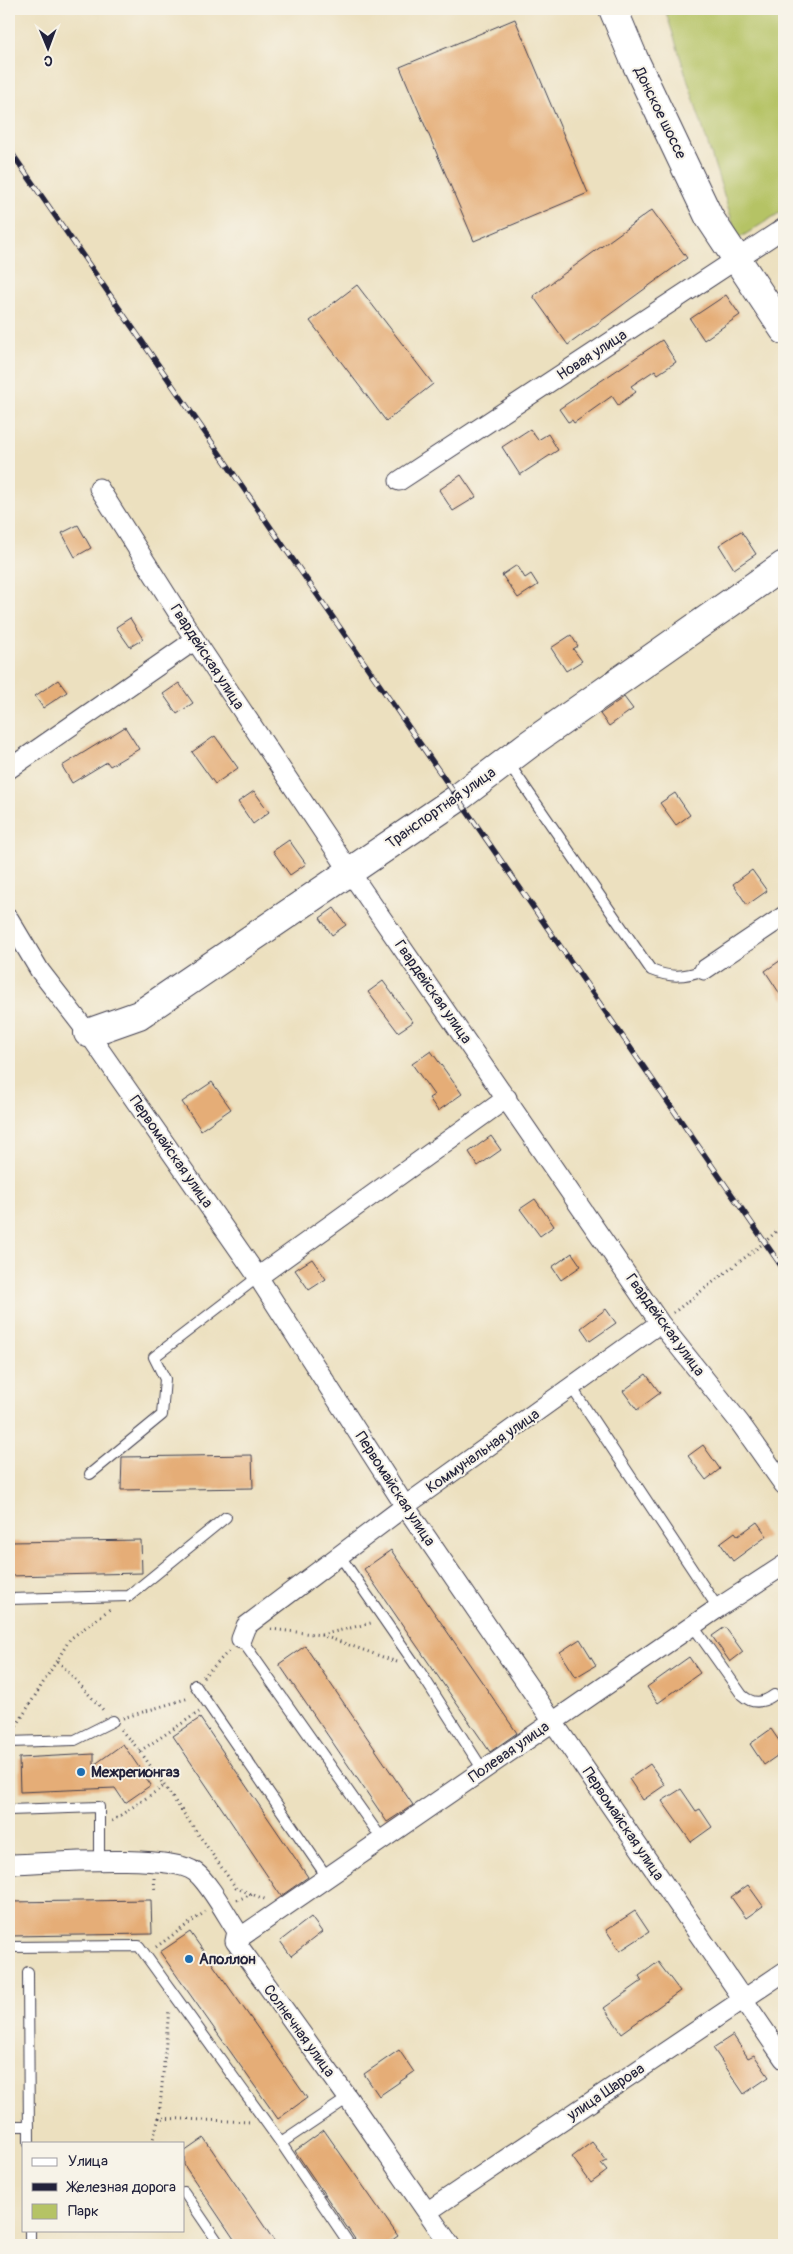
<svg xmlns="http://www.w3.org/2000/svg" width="793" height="2254" viewBox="0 0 793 2254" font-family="Pangolin,sans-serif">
	<rect width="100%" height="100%" fill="#f7f3e8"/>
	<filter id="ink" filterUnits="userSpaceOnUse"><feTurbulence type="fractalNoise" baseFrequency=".02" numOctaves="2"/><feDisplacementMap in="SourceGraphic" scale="10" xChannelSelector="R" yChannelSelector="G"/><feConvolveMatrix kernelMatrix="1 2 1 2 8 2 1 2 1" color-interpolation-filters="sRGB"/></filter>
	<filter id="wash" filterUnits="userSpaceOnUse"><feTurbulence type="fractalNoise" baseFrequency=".0096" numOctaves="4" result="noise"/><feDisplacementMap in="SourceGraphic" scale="20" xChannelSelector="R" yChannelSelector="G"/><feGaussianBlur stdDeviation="1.12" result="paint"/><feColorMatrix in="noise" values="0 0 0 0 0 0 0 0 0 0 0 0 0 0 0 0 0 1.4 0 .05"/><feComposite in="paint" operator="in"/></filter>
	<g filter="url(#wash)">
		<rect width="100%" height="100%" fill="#ece0bf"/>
		<path fill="#b5c365" stroke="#6c7250" d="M665,9H784V210L738,239Z"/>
		<g id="blocks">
			<path fill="#e5ad77" d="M515,19L588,193L474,241L400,67Z
				M652,210L687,258L568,345L533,296Z
				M357,285L433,384L386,421L310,321Z
				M726,295L740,315L704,340L690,319Z
				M662,340L676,362L658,374L655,370L631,386L636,392L618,405L612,396L574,423L572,420L568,422L559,409Z
				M530,429L538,440L548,434L558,450L520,475L502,447Z
				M461,475L476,497L453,511L439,490Z
				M78,525L91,548L75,557L62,533Z
				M741,531L756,554L734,569L719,545Z
				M517,565L525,578L531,574L538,585L518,598L502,575Z
				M130,618L143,639L130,647L116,627Z
				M571,635L578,646L573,649L582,661L566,671L551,648Z
				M58,680L67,692L43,708L35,696Z
				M179,683L193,703L177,714L163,694Z
				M624,697L633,709L609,726L600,714Z
				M125,727L139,749L110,766L107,762L72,783L62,766Z
				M215,736L238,768L215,784L192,752Z
				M254,791L269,812L253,824L238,802Z
				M675,793L690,815L676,825L660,803Z
				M289,840L306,864L290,875L273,851Z
				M752,870L767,891L747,905L733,884Z
				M334,908L346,925L332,935L320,918Z
				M784,958V1000L765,971Z
				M383,981L413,1022L398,1032L368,992Z
				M431,1051L462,1094L438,1111L429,1098L434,1095L412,1064Z
				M212,1082L231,1109L201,1130L182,1102Z
				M491,1136L501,1150L478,1166L469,1152Z
				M535,1199L554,1226L540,1236L520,1209Z
				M572,1253L581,1266L561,1280L552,1267Z
				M312,1259L326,1279L309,1290L295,1270Z
				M606,1309L616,1323L590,1341L581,1328Z
				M646,1374L660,1393L637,1410L623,1391Z
				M703,1445L720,1469L706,1480L688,1456Z
				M252,1455L253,1488L121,1490L122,1457Z
				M757,1522L767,1536L733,1561L720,1543L735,1532L738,1536Z
				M141,1540L142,1573L9,1576V1542Z
				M391,1550L517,1733L490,1752L364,1569Z
				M725,1627L743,1652L730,1662L712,1636Z
				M580,1639L596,1665L576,1677L560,1652Z
				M305,1646L413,1805L387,1822L279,1664Z
				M689,1657L700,1673L658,1703L647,1687Z
				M200,1718L308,1877L281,1896L173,1736Z
				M771,1729L784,1748V1751L764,1765L750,1744Z
				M123,1744L151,1785L125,1803L115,1788L20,1792L19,1758L94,1754V1765Z
				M650,1764L665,1785L643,1800L629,1779Z
				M681,1789L696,1811L700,1809L712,1827L691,1842L662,1801Z
				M748,1885L763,1906L746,1918L731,1897Z
				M151,1900L152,1934L9,1936V1902Z
				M635,1911L649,1932L620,1951L606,1930Z
				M311,1917L322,1932L291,1956L280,1941Z
				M190,1932L307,2098L278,2119L160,1952Z
				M658,1962L680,1991L622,2033L604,2008L642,1981L639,1976Z
				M733,2035L748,2058L754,2055L769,2077L744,2094L713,2048Z
				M399,2050L414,2072L379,2096L364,2074Z
				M324,2130L398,2236L385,2245H359L295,2151Z
				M204,2138L277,2245H238L184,2165V2152Z
				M592,2142L607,2161L601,2164L607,2171L591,2183L572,2157Z"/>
		</g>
	</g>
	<g filter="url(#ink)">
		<use href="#blocks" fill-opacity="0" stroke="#403e4f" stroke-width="1"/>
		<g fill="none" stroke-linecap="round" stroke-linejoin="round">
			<defs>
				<path id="lane" d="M507,761L651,970C671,978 684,977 704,970
					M572,1388L718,1608
					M90,1474L162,1415L165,1379L154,1357L258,1277
					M340,1556L419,1670L483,1770
					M9,1599L129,1596L226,1517
					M693,1626L742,1695C753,1705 763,1703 774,1695
					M241,1639L382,1839
					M195,1685L327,1877
					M9,1742L75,1740L113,1721
					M9,1810L99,1807V1862
					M9,1947L139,1946L281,2143
					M28,1972L29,2143
					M348,2098L281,2143L350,2245
					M9,2126H29
					M184,2192L220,2245
					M30,2230V2245"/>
				<path id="street" d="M399,481L784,228
					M99,488L195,640L350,872L660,1323L740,1423L784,1485
					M9,769L195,640
					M9,919L40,971L88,1033L258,1277L405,1506L784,2059
					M704,970L784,916
					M258,1277L507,1098
					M241,1639L246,1626L405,1506L660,1323
					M9,1864C46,1863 170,1853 195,1872C208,1881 227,1916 237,1931L235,1941
					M235,1941L718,1608L784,1565
					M235,1941L348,2098L450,2245
					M427,2212L784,1972"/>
				<path id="secondary" d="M613,9L634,59L709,217L784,330
					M88,1033L139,1015L458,798L528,745L784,565"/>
			</defs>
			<use href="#lane" stroke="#403e4f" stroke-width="12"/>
			<use href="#street" stroke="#403e4f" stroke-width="21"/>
			<use href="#secondary" stroke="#403e4f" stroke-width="30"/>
			<path stroke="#403e4f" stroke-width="3" stroke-dasharray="1 4" stroke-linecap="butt" d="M673,1313L765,1242L784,1224
				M271,1629L321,1635L397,1662
				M321,1635L371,1623
				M58,1661L105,1712
				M203,1677L230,1650
				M123,1718L189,1698
				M14,1730L70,1639L110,1609
				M121,1730L140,1751L236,1888L267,1900
				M140,1751L199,1712
				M112,1821L164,1786
				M154,1878L155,1892
				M237,1900L252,1894
				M156,1947L205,1912
				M159,2118L169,2009
				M152,2143L159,2118L251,2122"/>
			<use href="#lane" stroke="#fff" stroke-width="10"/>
			<use href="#street" stroke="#fff" stroke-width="19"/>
			<use href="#secondary" stroke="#fff" stroke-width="28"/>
			<defs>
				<path id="rail" d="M9,149L784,1270"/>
			</defs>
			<use href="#rail" stroke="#22223b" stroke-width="5.5"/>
			<use href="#rail" stroke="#f7f3e8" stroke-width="4" stroke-dasharray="11" stroke-linecap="butt"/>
		</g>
	</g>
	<g fill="#1f6fb2" stroke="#f7f3e8" stroke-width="2">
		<circle cx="81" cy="1772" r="5"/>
		<circle cx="189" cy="1959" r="5"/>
	</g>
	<g text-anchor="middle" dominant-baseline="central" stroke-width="4" stroke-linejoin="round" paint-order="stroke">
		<g font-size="15" fill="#22223b" stroke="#f7f3e8">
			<text transform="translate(660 113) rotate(64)">Донское шоссе</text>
			<text transform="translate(592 355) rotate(-33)">Новая улица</text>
			<text transform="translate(207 657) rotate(57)">Гвардейская улица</text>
			<text transform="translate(441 808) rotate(-35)">Транспортная улица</text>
			<text transform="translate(433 992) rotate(55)">Гвардейская улица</text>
			<text transform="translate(171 1152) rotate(55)">Первомайская улица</text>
			<text transform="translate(665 1325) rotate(54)">Гвардейская улица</text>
			<text transform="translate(483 1451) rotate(-35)">Коммунальная улица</text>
			<text transform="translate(395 1489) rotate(57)">Первомайская улица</text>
			<text transform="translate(509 1752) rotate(-35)">Полевая улица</text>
			<text transform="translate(623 1824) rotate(56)">Первомайская улица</text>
			<text transform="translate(299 2031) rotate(54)">Солнечная улица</text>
			<text transform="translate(606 2092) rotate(-34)">улица Шарова</text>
		</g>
		<g font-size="15" font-weight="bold" fill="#22223b" stroke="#f7f3e8" text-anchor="start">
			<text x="91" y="1772">Межрегионгаз</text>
			<text x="199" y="1959">Аполлон</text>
		</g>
	</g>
	<rect width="793" height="2254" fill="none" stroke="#f7f3e8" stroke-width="30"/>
	<rect x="22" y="2142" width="162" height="90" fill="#f7f3e8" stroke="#a29fa3"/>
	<rect x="32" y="2158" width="25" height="8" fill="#ffffff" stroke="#a29fa3"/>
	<text x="68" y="2166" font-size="15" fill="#22223b">Улица</text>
	<rect x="32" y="2183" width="25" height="8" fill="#22223b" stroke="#a29fa3"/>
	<text x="68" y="2192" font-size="15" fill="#22223b">Железная дорога</text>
	<rect x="32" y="2204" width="25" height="15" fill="#b5c365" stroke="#a29fa3"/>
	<text x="68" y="2216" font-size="15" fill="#22223b">Парк</text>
	<g transform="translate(48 48) rotate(179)" stroke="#f7f3e8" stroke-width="4" paint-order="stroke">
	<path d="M0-4L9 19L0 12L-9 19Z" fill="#22223b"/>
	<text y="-8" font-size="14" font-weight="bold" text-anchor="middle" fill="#22223b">С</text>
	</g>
</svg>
